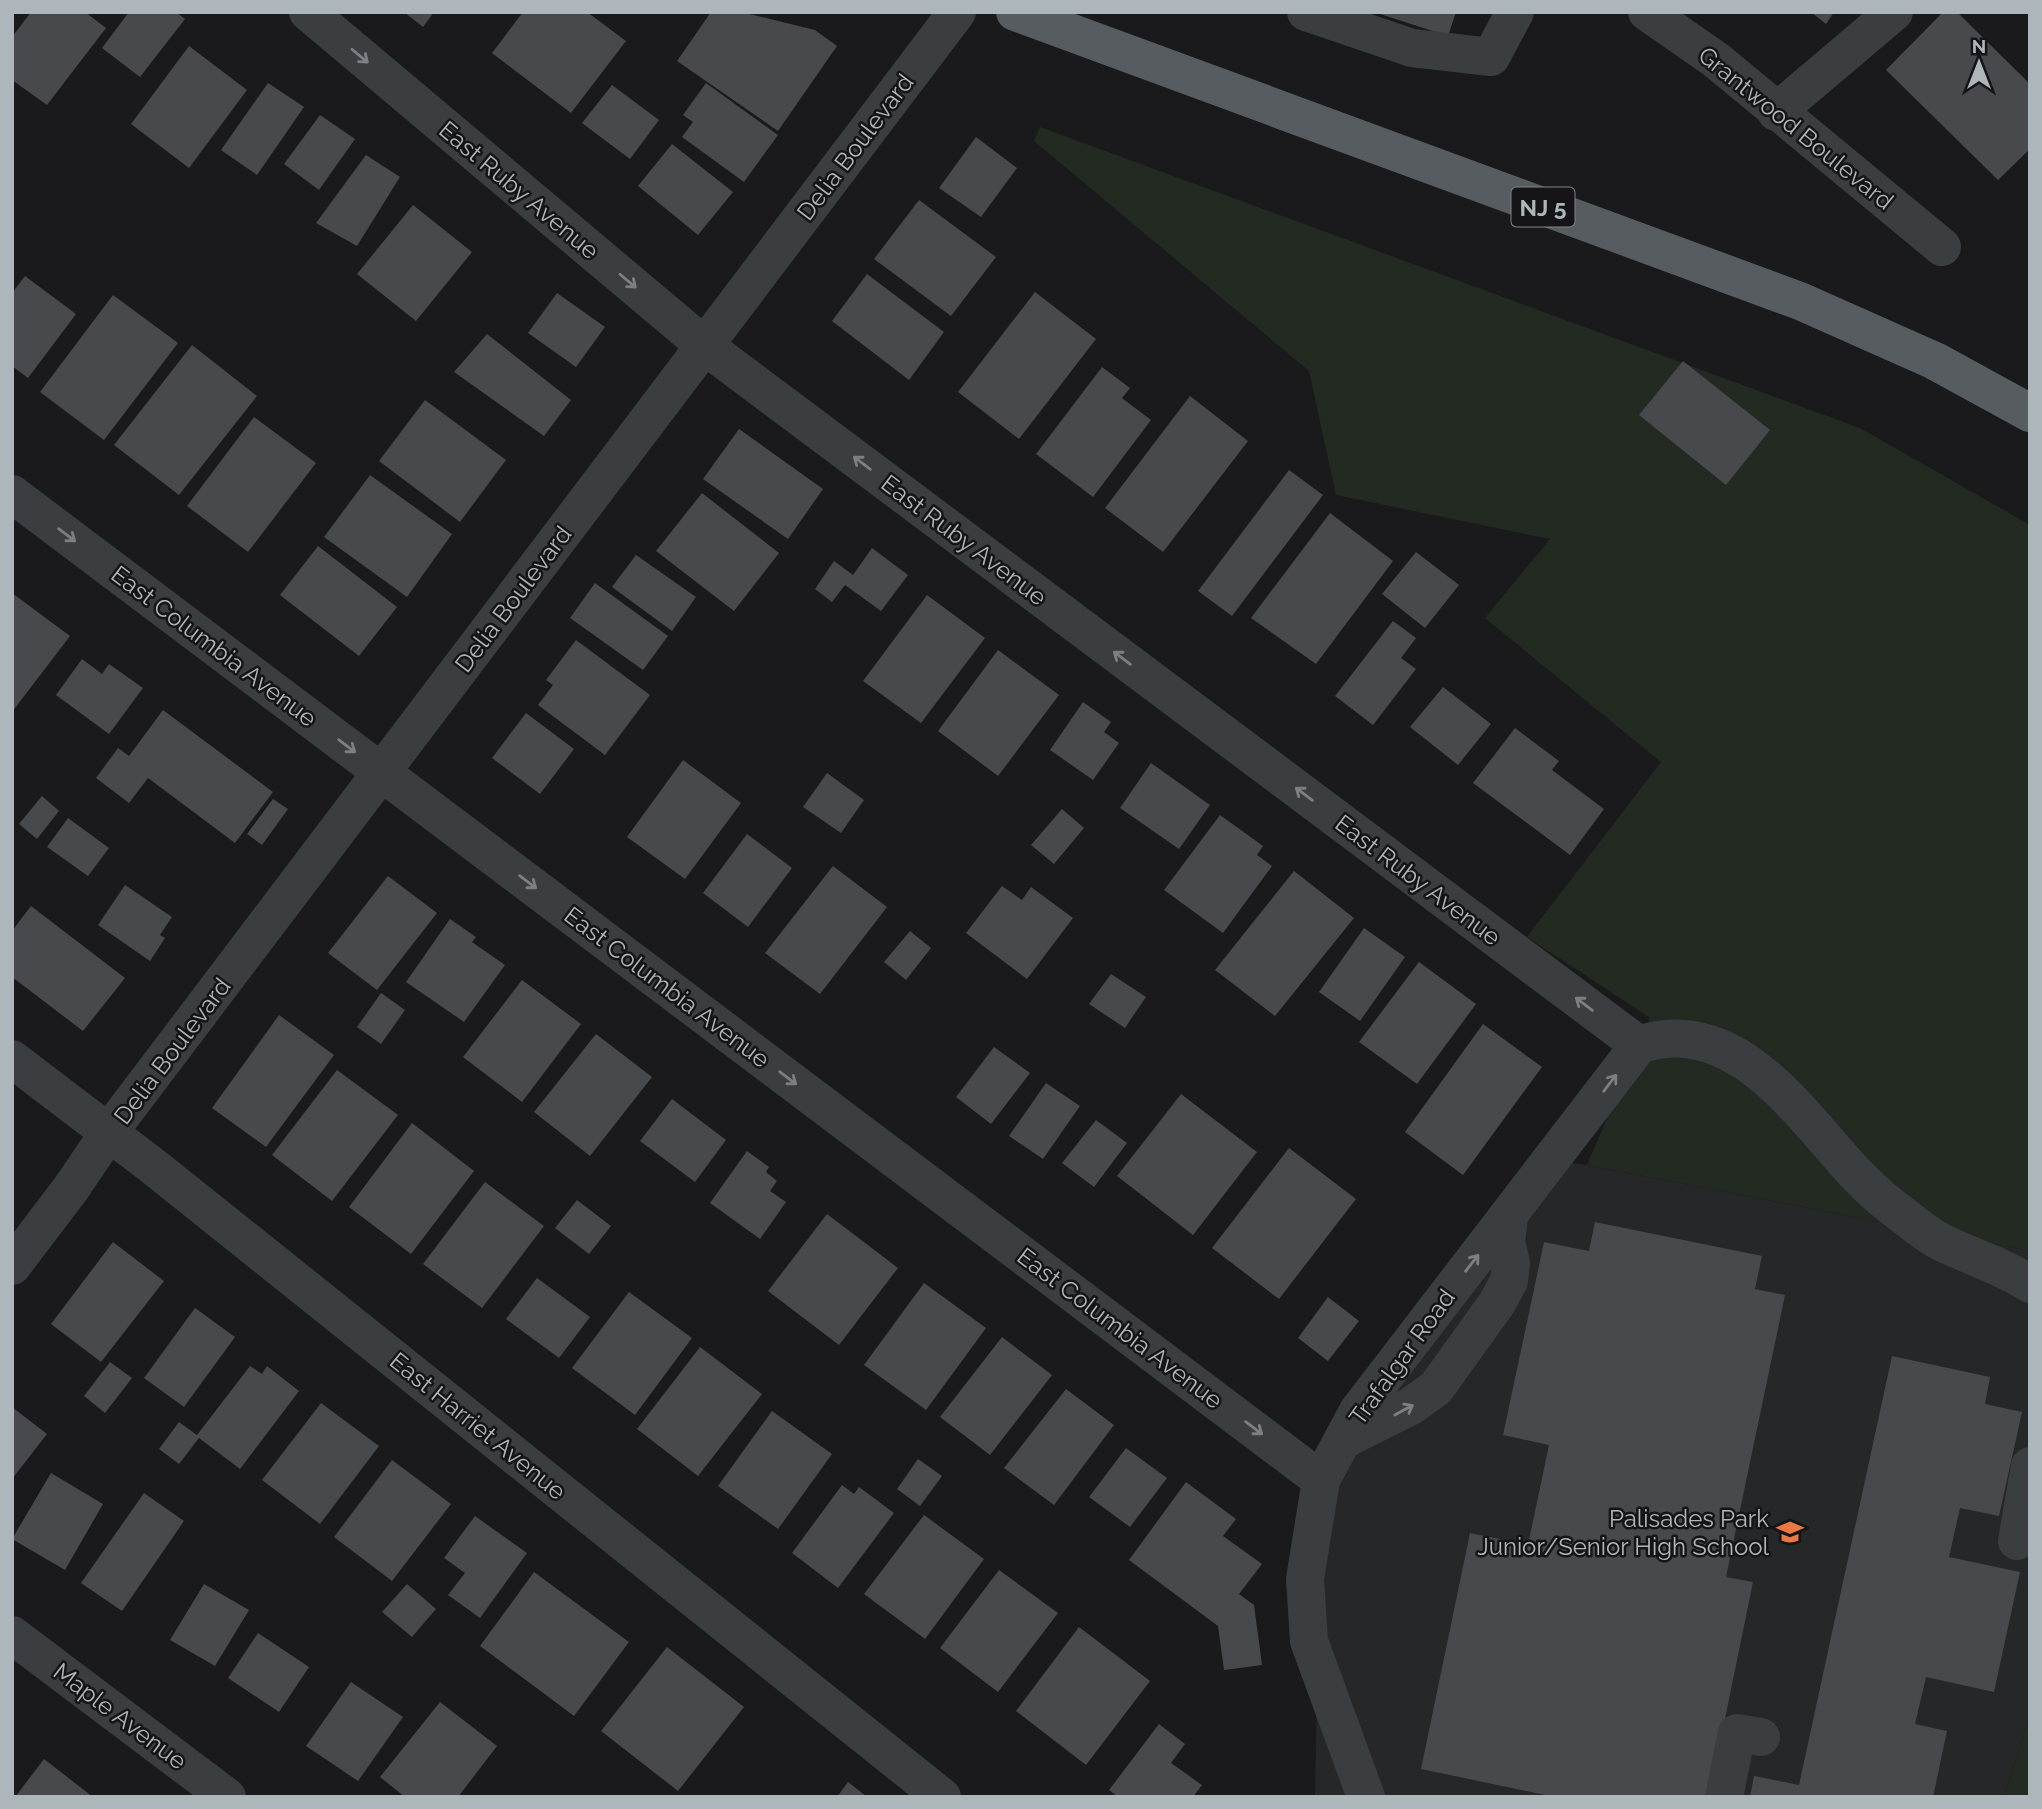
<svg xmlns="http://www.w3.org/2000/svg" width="2042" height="1809" viewBox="0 0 2042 1809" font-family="Raleway,sans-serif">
	<rect width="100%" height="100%" fill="#1a1a1c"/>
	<path fill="#262729" d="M1551,1160L1587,1165L2030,1251V1714L2004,1797H1315L1321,1480Z"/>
	<path fill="#232a22" d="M1040,127L1860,428L2030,525V1251L1587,1165L1650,1018L1527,937L1661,762L1485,618L1550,539L1336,495L1309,371L1034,141Z
		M2030,1714V1797H2004Z"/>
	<path fill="#47494c" d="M31,12H85L106,28L47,105L12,80V37Z
		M129,12H176L185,19L140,77L102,48Z
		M404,12H434L423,27Z
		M523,12H587L626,41L571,113L492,53Z
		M711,12H741L815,30L837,46L778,131L677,61Z
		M1374,12H1456L1448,36Z
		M1811,12H1834L1826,24Z
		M1943,12H1957L2030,84V149L1998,180L1886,70Z
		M189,46L247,90L189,168L131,124Z
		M268,83L304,107L257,175L221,150Z
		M706,83L778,135L744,182L682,137L693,122L683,115Z
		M612,85L659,120L630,159L582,123Z
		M320,115L355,139L319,190L284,164Z
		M976,137L1017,168L981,217L939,188Z
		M672,144L733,192L698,235L638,186Z
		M366,155L400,177L357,246L316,223Z
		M919,200L996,257L951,316L874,259Z
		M413,205L472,252L416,321L357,274Z
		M867,274L944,332L909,380L832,321Z
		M25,276L76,314L28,378L12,366V293Z
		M1035,292L1096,339L1019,439L958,392Z
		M557,293L605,327L576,367L528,333Z
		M113,295L178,343L104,440L40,392Z
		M487,334L571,400L544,436L454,372Z
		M192,345L257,396L179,495L114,445Z
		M1683,361L1770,430L1726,485L1639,415Z
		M1102,367L1130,388L1122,398L1151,420L1093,497L1036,454Z
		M1190,396L1248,441L1163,552L1105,508Z
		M425,400L506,460L460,522L379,461Z
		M254,417L316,463L248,552L187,506Z
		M739,429L823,489L788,539L703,479Z
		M1289,470L1323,495L1232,616L1198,591Z
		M370,475L452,534L407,597L324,537Z
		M702,493L779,553L734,611L656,551Z
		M1330,513L1393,561L1316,664L1251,618Z
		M318,546L397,607L359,656L280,595Z
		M872,548L908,575L881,611L845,585L832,602L815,589L834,561L853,575Z
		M1416,552L1459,585L1425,628L1382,594Z
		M636,555L696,597L672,631L612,587Z
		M595,583L668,636L643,670L570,618Z
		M12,593L70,636L12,712Z
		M927,595L985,638L921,723L863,681Z
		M1393,621L1416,638L1401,658L1416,669L1373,725L1335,696Z
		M576,640L650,695L605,755L538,705L553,685L546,680Z
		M998,650L1059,695L998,776L938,731Z
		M82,659L102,674L109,664L143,688L109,734L56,695Z
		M1443,687L1491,724L1458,765L1410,727Z
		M1083,702L1111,722L1104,732L1119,743L1093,780L1050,750Z
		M163,710L273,792L235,843L148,778L129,803L96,778L118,748L129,756Z
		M526,713L574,749L540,794L492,758Z
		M1515,728L1559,761L1552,770L1604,809L1570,855L1473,783Z
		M683,760L741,803L685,879L627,837Z
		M1151,763L1210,805L1179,849L1120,808Z
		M827,773L864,800L841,833L803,807Z
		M42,796L59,811L37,839L19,824Z
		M273,799L288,809L262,845L247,834Z
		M1062,809L1084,828L1054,864L1031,845Z
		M1220,815L1263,846L1257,855L1272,866L1223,933L1164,890Z
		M68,818L109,848L88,876L47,847Z
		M747,834L792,868L748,927L703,893Z
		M833,866L887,907L820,994L765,953Z
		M1294,871L1354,918L1275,1016L1215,970Z
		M388,876L437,913L377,990L328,953Z
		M125,885L172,917L160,935L165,938L150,961L98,925Z
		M1002,886L1022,900L1031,887L1073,918L1027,979L966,933Z
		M31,906L125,978L83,1031L12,977V931Z
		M450,919L476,937L472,942L505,965L464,1022L406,982Z
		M1364,928L1405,957L1360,1021L1319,992Z
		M910,931L931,948L906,980L884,962Z
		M1419,962L1476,1004L1417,1084L1359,1042Z
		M1111,974L1146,997L1125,1028L1089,1004Z
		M522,980L581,1024L522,1102L463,1057Z
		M381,993L405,1010L381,1044L357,1027Z
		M279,1015L334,1055L266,1147L212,1108Z
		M1483,1024L1542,1067L1463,1175L1405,1132Z
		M596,1034L652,1077L590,1156L534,1112Z
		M994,1047L1030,1073L991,1124L956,1097Z
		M337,1070L398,1115L332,1201L272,1155Z
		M1046,1083L1080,1106L1043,1159L1009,1136Z
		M1181,1094L1257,1152L1193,1235L1117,1176Z
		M672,1099L726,1140L695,1182L640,1141Z
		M1096,1120L1127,1143L1094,1187L1062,1163Z
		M412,1123L474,1171L411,1254L349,1207Z
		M1289,1148L1356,1199L1279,1299L1212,1248Z
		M747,1151L769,1167L766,1172L777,1181L770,1191L786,1202L760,1239L710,1203Z
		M485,1182L544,1226L482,1308L423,1264Z
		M577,1200L611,1226L589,1254L555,1228Z
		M827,1214L898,1268L839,1345L768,1291Z
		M1595,1222L1762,1256L1755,1289L1785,1295L1726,1577L1753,1582L1709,1797H1555L1421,1769L1470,1533L1528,1545L1549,1445L1503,1435L1544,1242L1589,1251Z
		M113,1242L164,1281L101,1362L51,1324Z
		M537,1278L590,1317L559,1358L506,1319Z
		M924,1283L986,1328L926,1410L864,1365Z
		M629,1292L692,1338L635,1415L572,1368Z
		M1328,1297L1359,1321L1328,1361L1298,1338Z
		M195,1308L235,1337L184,1407L144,1378Z
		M1002,1337L1052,1375L990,1455L940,1417Z
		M700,1347L762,1394L698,1476L637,1429Z
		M1892,1356L1990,1377L1985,1404L2022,1412L1999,1516L1960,1508L1949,1557L2020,1572L1994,1692L1926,1677L1915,1724L1947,1731L1933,1797H1750L1754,1776L1799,1785Z
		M110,1362L132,1378L105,1413L84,1396Z
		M250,1366L262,1374L267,1366L299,1391L240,1469L199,1438L179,1464L159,1449L179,1422L197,1435Z
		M1066,1389L1114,1425L1054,1505L1004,1468Z
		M321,1403L379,1446L320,1524L262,1480Z
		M12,1407L47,1434L12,1479Z
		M772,1411L832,1454L778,1529L718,1486Z
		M1126,1448L1167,1478L1130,1527L1089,1497Z
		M918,1459L942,1476L920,1506L897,1489Z
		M392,1460L451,1504L392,1581L334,1537Z
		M51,1473L103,1504L65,1570L12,1539Z
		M1186,1482L1236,1519L1223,1536L1262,1564L1239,1594L1254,1605L1262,1665L1224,1670L1218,1626L1129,1560Z
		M842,1485L854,1494L859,1487L894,1513L838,1588L792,1553Z
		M144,1493L184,1521L122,1611L81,1583Z
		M924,1515L984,1559L925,1639L864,1594Z
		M475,1516L527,1553L480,1618L448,1595L465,1573L444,1558Z
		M999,1570L1058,1613L998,1692L940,1648Z
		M534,1572L629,1642L574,1716L480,1646Z
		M204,1584L249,1610L215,1666L170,1640Z
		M407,1584L436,1609L412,1637L382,1612Z
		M1079,1627L1150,1681L1086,1765L1016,1711Z
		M258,1633L309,1667L279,1712L228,1678Z
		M667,1647L744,1707L678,1791L601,1731Z
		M351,1682L403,1717L358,1781L306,1746Z
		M440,1702L497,1746L458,1797H405L380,1777Z
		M1159,1724L1185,1744L1171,1763L1202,1785L1193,1797H1118L1109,1790Z
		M44,1759L93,1797H15Z
		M848,1782L867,1797H837Z"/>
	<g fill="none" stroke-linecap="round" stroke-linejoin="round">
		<path stroke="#3b3e41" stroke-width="38" d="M308,12L705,346L1639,1045
			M1306,12L1412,48L1491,57L1515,12
			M1647,12L1716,60L1942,247
			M1776,112L1894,12
			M12,494L1321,1480
			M1639,1045C1735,1012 1800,1114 1856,1174C1872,1191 1890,1206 1908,1219C1919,1228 1931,1237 1943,1243C1972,1257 2003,1266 2030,1284
			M12,1059L154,1167L942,1797
			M12,1266L72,1187L109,1132L957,12
			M1343,1440L1411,1406L1436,1388L1497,1303L1509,1281L1511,1263L1506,1242L1509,1216
			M2017,1541L2030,1466
			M12,1635L227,1797
			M1366,1797L1309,1641L1305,1579L1321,1480L1358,1411L1639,1045
			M1724,1797L1737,1733L1761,1737"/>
		<path stroke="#575c60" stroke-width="38" d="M1015,12L1800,301L1935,361L2030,413"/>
	</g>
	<defs><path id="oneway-shaft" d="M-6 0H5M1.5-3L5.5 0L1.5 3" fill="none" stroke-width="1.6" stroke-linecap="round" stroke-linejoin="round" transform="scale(1.75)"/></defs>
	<g stroke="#7a8084">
		<use href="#oneway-shaft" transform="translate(360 56) rotate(40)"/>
		<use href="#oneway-shaft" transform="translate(628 281) rotate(40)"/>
		<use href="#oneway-shaft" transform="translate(862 463) rotate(-143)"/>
		<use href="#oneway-shaft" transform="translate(67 535) rotate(37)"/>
		<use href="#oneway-shaft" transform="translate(1122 658) rotate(-143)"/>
		<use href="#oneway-shaft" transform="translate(347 746) rotate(37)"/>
		<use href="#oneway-shaft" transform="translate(1304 794) rotate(-143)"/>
		<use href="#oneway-shaft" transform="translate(528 882) rotate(37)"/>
		<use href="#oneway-shaft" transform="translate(1584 1004) rotate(-143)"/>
		<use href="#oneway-shaft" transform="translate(788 1078) rotate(37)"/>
		<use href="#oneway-shaft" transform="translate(1610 1083) rotate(-53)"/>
		<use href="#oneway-shaft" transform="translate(1472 1263) rotate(-52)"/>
		<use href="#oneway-shaft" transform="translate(1404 1410) rotate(-29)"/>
		<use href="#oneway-shaft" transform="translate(1254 1428) rotate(37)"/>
	</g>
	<defs>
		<symbol id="school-bare" viewBox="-9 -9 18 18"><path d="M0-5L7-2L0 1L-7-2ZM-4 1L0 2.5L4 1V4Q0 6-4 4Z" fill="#ec7841" stroke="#151517" stroke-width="2.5" paint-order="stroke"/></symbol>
	</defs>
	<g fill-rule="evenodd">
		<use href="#school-bare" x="1771" y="1513" width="38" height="38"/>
	</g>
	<g text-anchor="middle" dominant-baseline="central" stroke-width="5" stroke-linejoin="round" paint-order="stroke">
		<rect fill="#151517" stroke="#7f868a" stroke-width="2" x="1511.5" y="187.5" width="63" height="39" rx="5"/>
		<g font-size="23" font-weight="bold" fill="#adb6bb">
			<text x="1543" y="207">NJ 5</text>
		</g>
		<g font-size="24" fill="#adb6bb" stroke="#151517">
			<text transform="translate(1796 128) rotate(39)">Grantwood Boulevard</text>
			<text transform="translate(855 147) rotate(-53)">Delia Boulevard</text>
			<text transform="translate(519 190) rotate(40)">East Ruby Avenue</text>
			<text transform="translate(964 540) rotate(37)">East Ruby Avenue</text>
			<text transform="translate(513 599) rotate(-53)">Delia Boulevard</text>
			<text transform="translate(214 646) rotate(37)">East Columbia Avenue</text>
			<text transform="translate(1418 880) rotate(37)">East Ruby Avenue</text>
			<text transform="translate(667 987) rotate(37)">East Columbia Avenue</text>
			<text transform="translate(172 1051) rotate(-53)">Delia Boulevard</text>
			<text transform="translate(1120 1328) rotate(37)">East Columbia Avenue</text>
			<text transform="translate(1402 1357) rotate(-54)">Trafalgar Road</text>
			<text transform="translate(478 1426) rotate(39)">East Harriet Avenue</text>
			<text transform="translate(120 1716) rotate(37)">Maple Avenue</text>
		</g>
		<g font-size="24" fill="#adb6bb" stroke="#151517" text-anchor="end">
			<text x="1769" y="1518">Palisades Park<tspan x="1769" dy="28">Junior/Senior High School</tspan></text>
		</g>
	</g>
	<rect width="2042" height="1809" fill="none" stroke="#adb6bb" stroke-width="28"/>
	<g transform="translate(1979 63)" stroke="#151517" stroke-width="5" paint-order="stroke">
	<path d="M0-5L12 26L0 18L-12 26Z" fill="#adb6bb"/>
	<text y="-10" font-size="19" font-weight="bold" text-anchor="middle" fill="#adb6bb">N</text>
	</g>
</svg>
